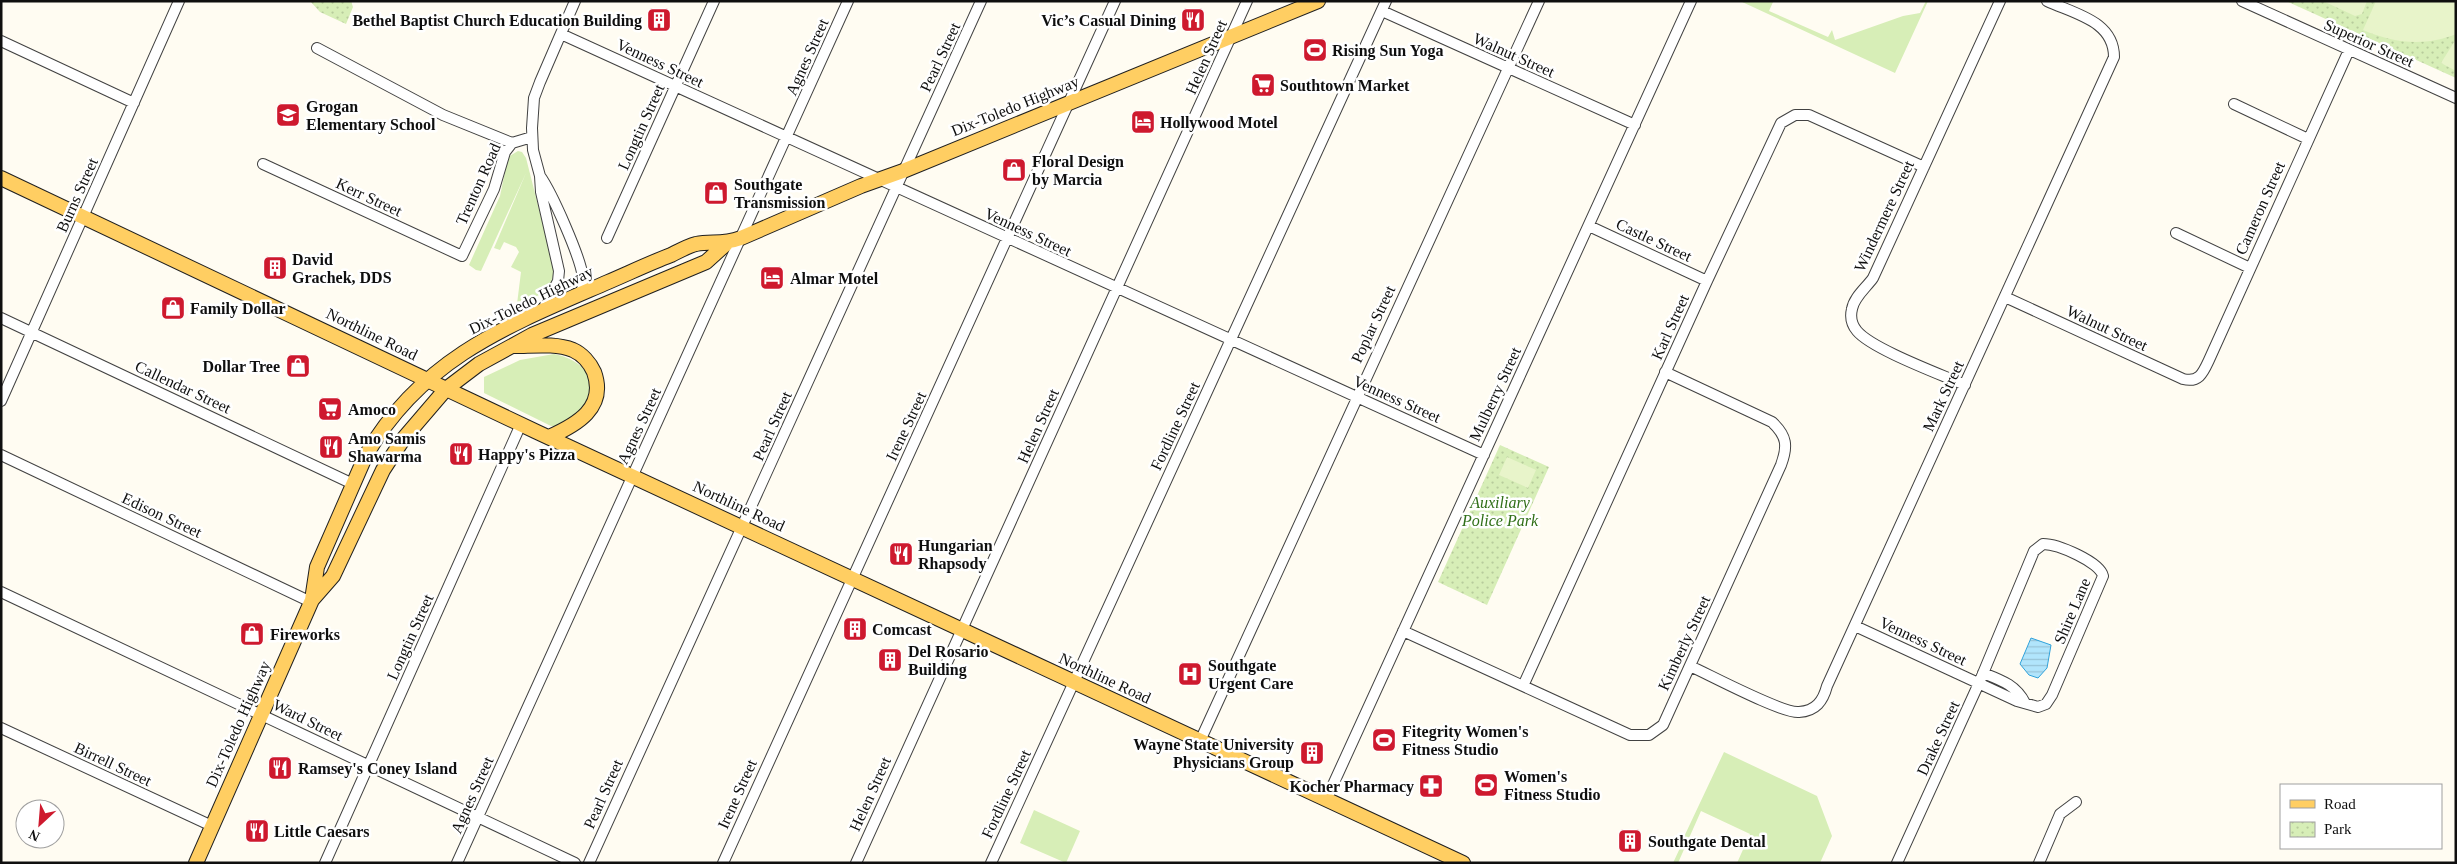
<svg xmlns="http://www.w3.org/2000/svg" width="2457" height="864" viewBox="0 0 2457 864" font-family="Georgia,serif">
	<defs>
		<pattern id="park-dots" width="8" height="8" patternUnits="userSpaceOnUse" patternTransform="scale(1.25)"><rect width="8" height="8" fill="#d7eeb7"/><path d="M2 2h.1M6 6h.1" fill="none" stroke="#b7cb9c" stroke-width="1.8" stroke-linecap="round"/></pattern>
		<pattern id="water-rules" width="6" height="5" patternUnits="userSpaceOnUse" patternTransform="scale(1.25)"><rect width="6" height="5" fill="#b1e5fc"/><path d="M0 2.5h6" fill="none" stroke="#97c3d7"/></pattern>
	</defs>
	<rect width="100%" height="100%" fill="#fffcf2"/>
	<path fill="#d7eeb7" d="M1740,1H1771L1773,2L1769,11L1828,37L1832,30L1835,40L1903,16L1920,13L1926,1H1928L1895,73Z
		M518,151L522,152L526,158L554,268L552,282L547,292L517,304L521,272L511,267L519,252L516,247L504,242L500,250L494,248L526,173L481,271L476,270L469,265L500,196L508,157Z
		M554,354C590,361 609,392 575,417C566,424 562,426 551,426L484,393V377L520,360Z
		M1724,752L1817,796L1832,836L1820,863H1737L1750,834L1701,811L1678,863H1673L1680,848L1677,839L1682,841Z
		M1034,810L1080,831L1066,863L1020,843Z"/>
	<path fill="url(#park-dots)" d="M310,1H351L353,7L346,24L320,12Z
		M2286,1H2456V78Z
		M1500,445L1549,467L1487,605L1438,582Z"/>
	<path fill="#e8f4ca" d="M2323,1H2367L2362,14L2355,16Z
		M2376,1H2456V34C2425,47 2393,43 2363,30Z
		M2456,39V71L2441,63Z
		M1507,457L1536,470L1528,488L1499,475Z"/>
	<path fill="url(#water-rules)" stroke="#31a2da" d="M2031,638L2051,645L2047,668L2038,678L2029,675L2020,664Z"/>
	<g fill="none" stroke-linecap="round" stroke-linejoin="round">
		<defs>
			<path id="minor" d="M2242,1L2456,98
				M1382,11L1635,125
				M561,34L1484,455
				M1,41L134,103
				M317,48L443,115L512,143
				M2234,104L2308,139
				M263,164L462,256L494,189L505,152L512,143L532,137
				M540,176C552,193 581,258 583,278C583,283 582,289 582,294
				M1589,226L1707,281
				M2176,233L2250,268
				M607,238L714,1
				M2005,297L2183,379C2199,383 2203,373 2209,360L2349,50
				M542,311L558,281L559,271L541,192L540,176L533,150L532,128L534,98L540,82L575,1
				M1,318L353,484
				M1965,385C1940,374 1872,349 1857,331C1852,325 1850,317 1852,309C1854,297 1866,288 1873,278L2000,1
				M1,401L179,1
				M1,455L311,602
				M1,592L575,863
				M1855,626L2017,701L2038,707L2046,704L2052,695L2103,576C2100,562 2058,544 2043,544L2034,551L1979,683L1897,863
				M1403,631L1630,735H1649L1663,725L1781,465C1788,446 1787,436 1772,422L1665,372
				M1690,666C1710,675 1783,714 1799,712C1816,711 1823,701 1827,686L2114,57C2114,21 2075,14 2047,1
				M1983,673C2001,680 2016,685 2025,703
				M1523,686L1707,281L1781,123L1795,115H1809L1924,167
				M1,728L212,826
				M1200,741L1539,1
				M1326,800L1691,1
				M325,863L521,424
				M457,863L848,1
				M589,863L981,1
				M723,863L1115,1
				M856,863L1247,1
				M991,863L1386,1
				M2039,863L2060,814L2076,802"/>
			<path id="major" d="M1,178L537,432L1463,863
				M515,346C533,346 555,343 573,350C582,354 590,363 594,372C607,408 576,425 549,437
				M312,600L317,567L366,455C423,357 509,325 608,282C629,273 650,263 671,255C679,251 688,246 696,244C712,241 722,245 741,238L861,186L903,171L1318,1
				M196,863L312,600L333,576L383,470L404,438L446,389L479,364L532,335L706,262L726,244"/>
		</defs>
		<use href="#minor" stroke="#424242" stroke-width="12"/>
		<use href="#major" stroke="#202020" stroke-width="16"/>
		<use href="#minor" stroke="#fff" stroke-width="10"/>
		<use href="#major" stroke="#ffce62" stroke-width="14"/>
	</g>
	<defs>
		<symbol id="building-square" viewBox="-11 -11 22 22"><rect x="-9" y="-9" width="18" height="18" rx="4" fill="#ce192e" stroke="#fff"/><path d="M-4-6H4V6H1V3H-1V6H-4ZM-2.5-4.3h1.7v1.8h-1.7ZM.8-4.3h1.7v1.8H.8ZM-2.5-1h1.7V.8h-1.7ZM.8-1h1.7V.8H.8Z" fill="#fff"/></symbol>
		<symbol id="restaurant-square" viewBox="-11 -11 22 22"><rect x="-9" y="-9" width="18" height="18" rx="4" fill="#ce192e" stroke="#fff"/><path d="M-5-6h1v4h1v-4h1v4h1v-4h1v5L-1.5 .5V6h-2V.5L-5-1ZM5-6V6H3V1.5H1.5Q1.5-4 5-6Z" fill="#fff"/></symbol>
		<symbol id="stadium-square" viewBox="-11 -11 22 22"><rect x="-9" y="-9" width="18" height="18" rx="4" fill="#ce192e" stroke="#fff"/><path d="M0-5a6.5 5 0 1 0 0 10a6.5 5 0 1 0 0-10ZM-3.5-1.8h7v3.6h-7Z" fill="#fff"/></symbol>
		<symbol id="supermarket-square" viewBox="-11 -11 22 22"><rect x="-9" y="-9" width="18" height="18" rx="4" fill="#ce192e" stroke="#fff"/><path d="M-6-5.5h2.5l.6 2H6L4.5 2H-2.5L-4.4-4H-6ZM-1.5 3.2a1.3 1.3 0 1 0 .1 0ZM3 3.2a1.3 1.3 0 1 0 .1 0Z" fill="#fff"/></symbol>
		<symbol id="school-square" viewBox="-11 -11 22 22"><rect x="-9" y="-9" width="18" height="18" rx="4" fill="#ce192e" stroke="#fff"/><path d="M0-5L7-2L0 1L-7-2ZM-4 1L0 2.5L4 1V4Q0 6-4 4Z" fill="#fff"/></symbol>
		<symbol id="hotel-square" viewBox="-11 -11 22 22"><rect x="-9" y="-9" width="18" height="18" rx="4" fill="#ce192e" stroke="#fff"/><path d="M-6-4.5h1.5V1H6V5H4.5V3h-9V5H-6ZM-4 0a1.8 1.8 0 1 1 3.6 0ZM.5 0V-2.5h3Q6-2.5 6 0Z" fill="#fff"/></symbol>
		<symbol id="shop-square" viewBox="-11 -11 22 22"><rect x="-9" y="-9" width="18" height="18" rx="4" fill="#ce192e" stroke="#fff"/><path d="M-5-2.5h2.3a2.7 3.5 0 0 1 5.4 0H5L5.5 6h-11ZM-1.5-2.5h3a1.5 2.3 0 0 0-3 0Z" fill="#fff"/></symbol>
		<symbol id="hospital-square" viewBox="-11 -11 22 22"><rect x="-9" y="-9" width="18" height="18" rx="4" fill="#ce192e" stroke="#fff"/><path d="M-5-5h3v3.5h4V-5h3V5h-3V1.5h-4V5h-3Z" fill="#fff"/></symbol>
		<symbol id="pharmacy-square" viewBox="-11 -11 22 22"><rect x="-9" y="-9" width="18" height="18" rx="4" fill="#ce192e" stroke="#fff"/><path d="M-2-6h4v4h4v4h-4v4h-4v-4h-4v-4h4Z" fill="#fff"/></symbol>
	</defs>
	<g fill-rule="evenodd">
		<use href="#building-square" x="645" y="6" width="28" height="28"/>
		<use href="#restaurant-square" x="1179" y="6" width="28" height="28"/>
		<use href="#stadium-square" x="1301" y="36" width="28" height="28"/>
		<use href="#supermarket-square" x="1249" y="71" width="28" height="28"/>
		<use href="#school-square" x="274" y="101" width="28" height="28"/>
		<use href="#hotel-square" x="1129" y="108" width="28" height="28"/>
		<use href="#shop-square" x="1000" y="156" width="28" height="28"/>
		<use href="#shop-square" x="702" y="179" width="28" height="28"/>
		<use href="#building-square" x="261" y="254" width="28" height="28"/>
		<use href="#hotel-square" x="758" y="264" width="28" height="28"/>
		<use href="#shop-square" x="159" y="294" width="28" height="28"/>
		<use href="#shop-square" x="284" y="352" width="28" height="28"/>
		<use href="#supermarket-square" x="316" y="395" width="28" height="28"/>
		<use href="#restaurant-square" x="317" y="433" width="28" height="28"/>
		<use href="#restaurant-square" x="447" y="440" width="28" height="28"/>
		<use href="#restaurant-square" x="887" y="540" width="28" height="28"/>
		<use href="#building-square" x="841" y="615" width="28" height="28"/>
		<use href="#shop-square" x="238" y="620" width="28" height="28"/>
		<use href="#building-square" x="876" y="646" width="28" height="28"/>
		<use href="#hospital-square" x="1176" y="660" width="28" height="28"/>
		<use href="#stadium-square" x="1370" y="726" width="28" height="28"/>
		<use href="#building-square" x="1298" y="739" width="28" height="28"/>
		<use href="#restaurant-square" x="266" y="754" width="28" height="28"/>
		<use href="#stadium-square" x="1472" y="771" width="28" height="28"/>
		<use href="#pharmacy-square" x="1417" y="772" width="28" height="28"/>
		<use href="#restaurant-square" x="243" y="817" width="28" height="28"/>
		<use href="#building-square" x="1616" y="827" width="28" height="28"/>
	</g>
	<g text-anchor="middle" dominant-baseline="central" stroke-width="5" stroke-linejoin="round" paint-order="stroke">
		<g font-size="16" font-weight="bold" fill="#0f0f0f" stroke="#fff" text-anchor="start">
			<text x="642" y="20" text-anchor="end">Bethel Baptist Church Education Building</text>
			<text x="1176" y="20" text-anchor="end">Vic’s Casual Dining</text>
			<text x="1332" y="50">Rising Sun Yoga</text>
			<text x="1280" y="85">Southtown Market</text>
			<text x="306" y="106">Grogan<tspan x="306" dy="18">Elementary School</tspan></text>
			<text x="1160" y="122">Hollywood Motel</text>
			<text x="1032" y="161">Floral Design<tspan x="1032" dy="18">by Marcia</tspan></text>
			<text x="734" y="184">Southgate<tspan x="734" dy="18">Transmission</tspan></text>
			<text x="292" y="259">David<tspan x="292" dy="18">Grachek, DDS</tspan></text>
			<text x="790" y="278">Almar Motel</text>
			<text x="190" y="308">Family Dollar</text>
			<text x="280" y="366" text-anchor="end">Dollar Tree</text>
			<text x="348" y="409">Amoco</text>
			<text x="348" y="438">Amo Samis<tspan x="348" dy="18">Shawarma</tspan></text>
			<text x="478" y="454">Happy's Pizza</text>
			<text x="918" y="545">Hungarian<tspan x="918" dy="18">Rhapsody</tspan></text>
			<text x="872" y="629">Comcast</text>
			<text x="270" y="634">Fireworks</text>
			<text x="908" y="651">Del Rosario<tspan x="908" dy="18">Building</tspan></text>
			<text x="1208" y="665">Southgate<tspan x="1208" dy="18">Urgent Care</tspan></text>
			<text x="1402" y="731">Fitegrity Women's<tspan x="1402" dy="18">Fitness Studio</tspan></text>
			<text x="1294" y="744" text-anchor="end">Wayne State University<tspan x="1294" dy="18">Physicians Group</tspan></text>
			<text x="298" y="768">Ramsey's Coney Island</text>
			<text x="1504" y="776">Women's<tspan x="1504" dy="18">Fitness Studio</tspan></text>
			<text x="1414" y="786" text-anchor="end">Kocher Pharmacy</text>
			<text x="274" y="831">Little Caesars</text>
			<text x="1648" y="841">Southgate Dental</text>
		</g>
		<g font-size="16" fill="#0f0f0f" stroke="#fff">
			<text transform="translate(2369 43) rotate(24)">Superior Street</text>
			<text transform="translate(1514 55) rotate(24)">Walnut Street</text>
			<text transform="translate(807 57) rotate(-66)">Agnes Street</text>
			<text transform="translate(940 57) rotate(-65)">Pearl Street</text>
			<text transform="translate(1206 57) rotate(-66)">Helen Street</text>
			<text transform="translate(660 63) rotate(25)">Venness Street</text>
			<text transform="translate(1015 106) rotate(-22)">Dix-Toledo Highway</text>
			<text transform="translate(641 127) rotate(-66)">Longtin Street</text>
			<text transform="translate(478 184) rotate(-66)">Trenton Road</text>
			<text transform="translate(77 195) rotate(-66)">Burns Street</text>
			<text transform="translate(369 197) rotate(25)">Kerr Street</text>
			<text transform="translate(2260 208) rotate(-66)">Cameron Street</text>
			<text transform="translate(1884 216) rotate(-65)">Windermere Street</text>
			<text transform="translate(1028 232) rotate(25)">Venness Street</text>
			<text transform="translate(1654 240) rotate(25)">Castle Street</text>
			<text transform="translate(531 300) rotate(-26)">Dix-Toledo Highway</text>
			<text transform="translate(1373 324) rotate(-65)">Poplar Street</text>
			<text transform="translate(1670 327) rotate(-66)">Karl Street</text>
			<text transform="translate(2107 328) rotate(25)">Walnut Street</text>
			<text transform="translate(372 334) rotate(26)">Northline Road</text>
			<text transform="translate(183 387) rotate(25)">Callendar Street</text>
			<text transform="translate(1495 394) rotate(-65)">Mulberry Street</text>
			<text transform="translate(1943 396) rotate(-65)">Mark Street</text>
			<text transform="translate(1397 399) rotate(24)">Venness Street</text>
			<text transform="translate(639 426) rotate(-65)">Agnes Street</text>
			<text transform="translate(772 426) rotate(-66)">Pearl Street</text>
			<text transform="translate(906 426) rotate(-65)">Irene Street</text>
			<text transform="translate(1038 426) rotate(-66)">Helen Street</text>
			<text transform="translate(1175 426) rotate(-65)">Fordline Street</text>
			<text transform="translate(739 506) rotate(25)">Northline Road</text>
			<text transform="translate(162 515) rotate(25)">Edison Street</text>
			<text transform="translate(2072 611) rotate(-67)">Shire Lane</text>
			<text transform="translate(410 637) rotate(-66)">Longtin Street</text>
			<text transform="translate(1923 641) rotate(25)">Venness Street</text>
			<text transform="translate(1684 643) rotate(-65)">Kimberly Street</text>
			<text transform="translate(1105 678) rotate(25)">Northline Road</text>
			<text transform="translate(308 720) rotate(26)">Ward Street</text>
			<text transform="translate(238 724) rotate(-66)">Dix-Toledo Highway</text>
			<text transform="translate(1938 738) rotate(-65)">Drake Street</text>
			<text transform="translate(113 764) rotate(25)">Birrell Street</text>
			<text transform="translate(603 794) rotate(-66)">Pearl Street</text>
			<text transform="translate(737 794) rotate(-66)">Irene Street</text>
			<text transform="translate(870 794) rotate(-66)">Helen Street</text>
			<text transform="translate(1006 794) rotate(-65)">Fordline Street</text>
			<text transform="translate(472 795) rotate(-66)">Agnes Street</text>
		</g>
		<g font-size="16" font-style="italic" fill="#306f18" stroke="#fff">
			<text x="1500" y="502">Auxiliary<tspan x="1500" dy="18">Police Park</tspan></text>
		</g>
	</g>
	<rect width="2457" height="864" fill="none" stroke="#0f0f0f" stroke-width="5"/>
	<rect x="2280" y="784" width="162" height="65" fill="#ffffff" stroke="#9f9f9f"/>
	<rect x="2290" y="800" width="25" height="8" fill="#ffce62" stroke="#9f9f9f"/>
	<text x="2324" y="809" font-size="15" fill="#0f0f0f">Road</text>
	<rect x="2290" y="822" width="25" height="15" fill="url(#park-dots)" stroke="#9f9f9f"/>
	<text x="2324" y="834" font-size="15" fill="#0f0f0f">Park</text>
	<g transform="translate(40 824) rotate(206)"><circle r="24" fill="#ffffff" stroke="#9f9f9f"/>
	<path d="M0-4L9 19L0 12L-9 19Z" fill="#ce192e"/>
	<text y="-8" font-size="14" font-weight="bold" text-anchor="middle" fill="#0f0f0f">N</text>
	</g>
</svg>
